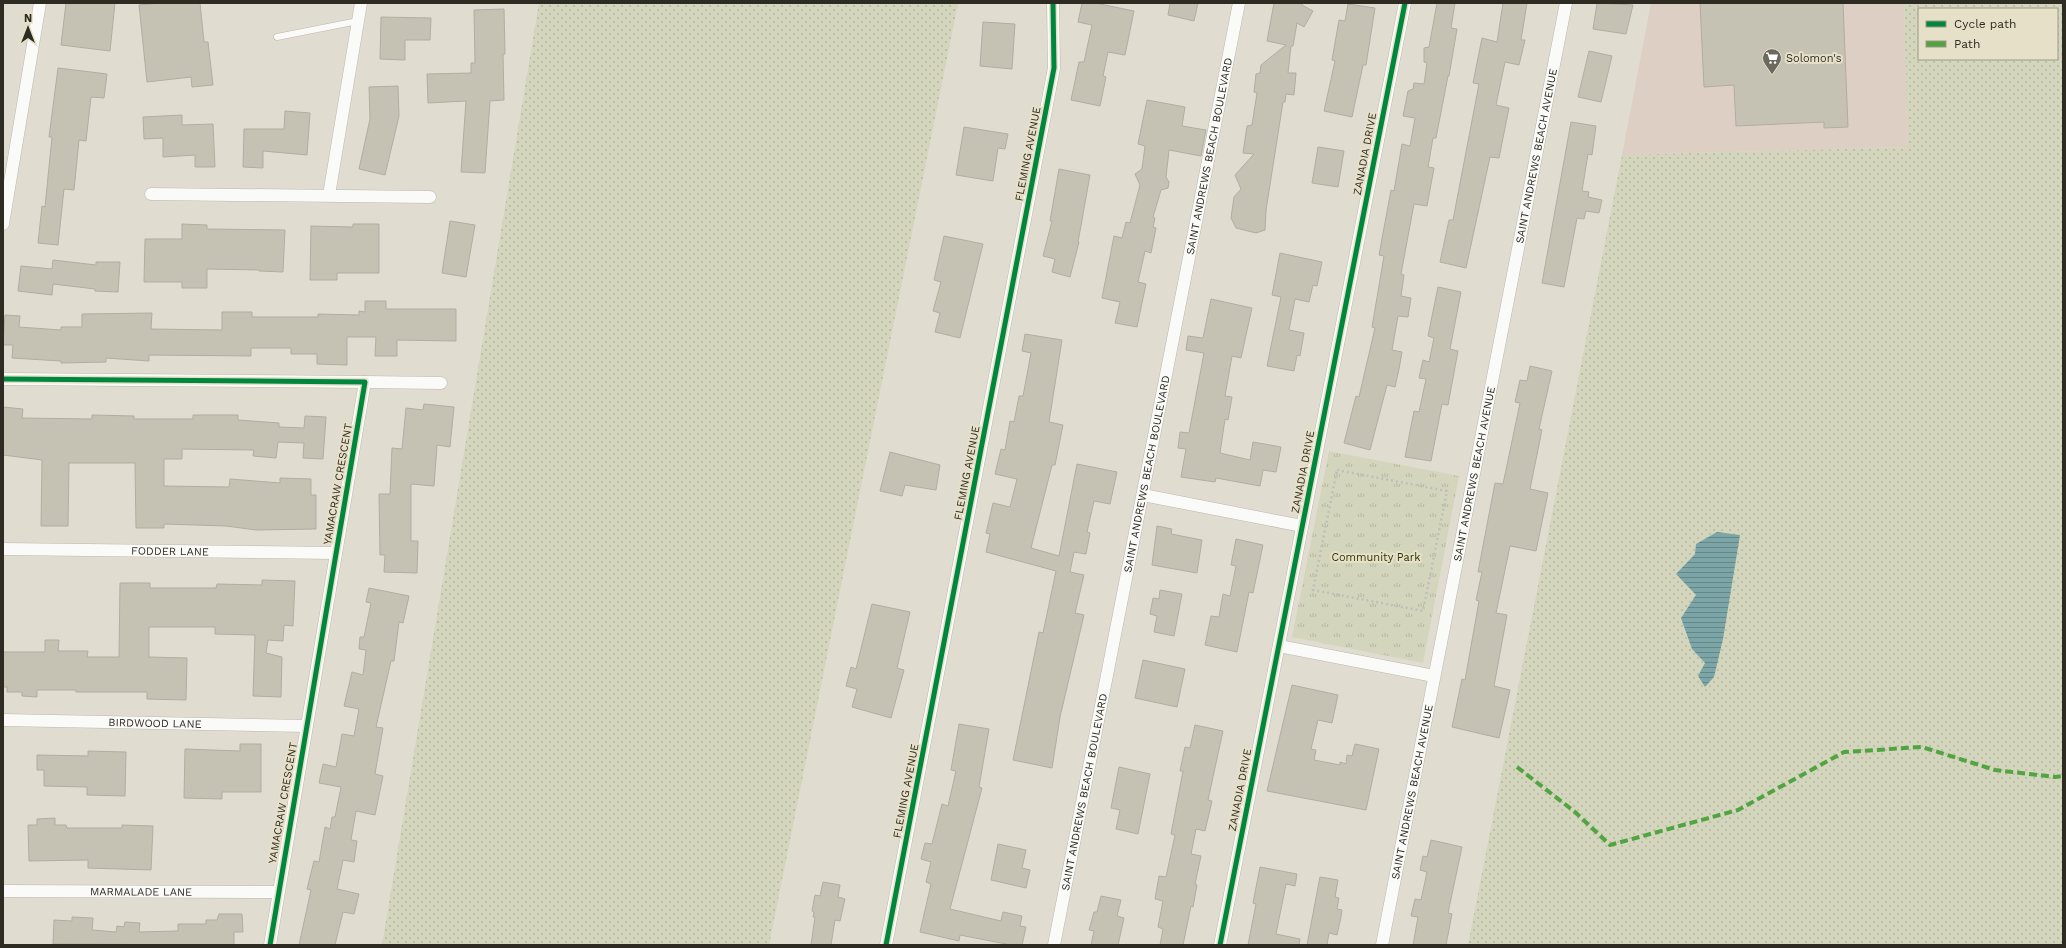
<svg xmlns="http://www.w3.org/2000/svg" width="2066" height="948" viewBox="0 0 2066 948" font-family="'Work Sans',sans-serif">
	<defs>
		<pattern id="grass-dots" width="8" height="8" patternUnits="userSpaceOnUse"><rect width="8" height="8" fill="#d3d6bd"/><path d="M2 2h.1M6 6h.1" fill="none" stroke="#b5b8a2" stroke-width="1.8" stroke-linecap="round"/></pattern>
		<pattern id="park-tufts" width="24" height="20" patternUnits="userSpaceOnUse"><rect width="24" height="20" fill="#d3d6bd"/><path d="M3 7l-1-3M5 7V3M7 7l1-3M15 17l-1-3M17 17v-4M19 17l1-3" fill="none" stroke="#b5b8a2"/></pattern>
		<pattern id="water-rules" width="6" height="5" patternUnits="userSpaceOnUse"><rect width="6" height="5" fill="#7ba5a7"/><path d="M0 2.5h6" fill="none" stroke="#658788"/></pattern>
	</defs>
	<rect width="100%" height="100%" fill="#e0dcd0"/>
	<path fill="#decfc5" d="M1651,3H1904L1909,147L1622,155Z"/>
	<path fill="url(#grass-dots)" fill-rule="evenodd" d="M539,3H958L769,945H382Z
		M1904,3H2063V945H1468L1622,155L1908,147ZM1919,9H2057V59H1919Z"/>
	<path fill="url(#park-tufts)" d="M1329,451L1459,476L1423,663L1292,637Z"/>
	<path fill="url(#water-rules)" d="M1717,532L1740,535L1723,639L1714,677L1705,687L1698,676L1705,663L1692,649L1681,618L1696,595L1676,574L1695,554L1696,544Z"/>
	<path fill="#c6c2b3" stroke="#b0ada3" d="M66,3H115L110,51L61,45Z
		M161,3H200L204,42H208L213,85L192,87L191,77L147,82L139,5Z
		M1082,3H1095L1134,11L1125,55L1108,52L1103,76L1106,77L1100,106L1071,100L1079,62H1084L1092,25L1078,22Z
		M1170,3H1198L1194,21L1168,15Z
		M1274,3H1302V5L1313,11L1304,27L1297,23L1293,46H1291L1288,73H1296L1294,95L1286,94L1285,102H1283L1266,210L1265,230L1256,233L1236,228L1231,218L1234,197L1241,189L1235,175L1254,154L1243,153L1247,126L1252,125L1257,93L1254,92L1256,74L1260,73L1261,65L1286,45L1267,41Z
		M1437,3H1455L1451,28L1457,29L1449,76H1448L1436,138H1433L1428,167L1434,168L1427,206L1414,204L1401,274L1404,275L1401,296L1411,298L1408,317L1398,316L1392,350L1402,352L1399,369L1395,387L1387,385L1370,450L1344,443L1356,396L1359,397L1375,328L1372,327L1384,256L1379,255L1391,190L1394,191L1402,144L1410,146L1415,118L1403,116L1408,91L1413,89L1414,83L1424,84L1427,63L1424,62V48L1429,47Z
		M1503,3H1527L1521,40H1525L1519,65L1505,62L1496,105L1509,108L1499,158L1490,157L1466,268L1440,262L1449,220H1453L1479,84L1473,83L1482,38L1497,42Z
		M1597,3L1633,5L1626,34L1593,29Z
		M1700,3H1843L1848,127L1824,128V122L1736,126L1734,85L1704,87Z
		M1348,4L1375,8L1366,65H1363L1352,117L1324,111L1335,61L1332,60L1339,20L1345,21Z
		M504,9L505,54H503L504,100L490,101L485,173L461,172L466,101L428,103L427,74L471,73V63H475L474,10Z
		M381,17L431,18L430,40H405V60L380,59Z
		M983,22L1015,24L1012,69L980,66Z
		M1589,51L1612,56L1601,102L1578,97Z
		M58,68L107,74L104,98L91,97L86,141L79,140L74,190L64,189L58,245L38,243L42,206L45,207L52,137H49Z
		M398,86L399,116L385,175L359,169L370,119L369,87Z
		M1147,100L1185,107L1182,126L1206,130L1201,156L1169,150L1166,177L1169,182L1168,188L1161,190L1153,217L1155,218L1153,227L1156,228L1151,253L1145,251L1138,282L1146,284L1137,327L1115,323L1120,302L1102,298L1114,236L1122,238L1126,222L1130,223L1140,185L1135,174L1142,169L1145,146L1138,144Z
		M285,111L310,113L307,155L263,151V168L243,167L244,129H284Z
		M182,115V125L213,124L215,167H195V155L163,157V138L144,139L143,117Z
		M1571,122L1596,126L1592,155L1588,154L1582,191L1589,192L1588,197L1602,200L1599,213L1586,211L1584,219L1577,218L1564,287L1542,283Z
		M964,127L1008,134L1005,149L998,148L993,181L956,175Z
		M1318,147L1344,151L1338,187L1312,183Z
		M1059,169L1090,175L1078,242H1079L1070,277L1052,272L1055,259L1043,256L1052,221H1050Z
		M450,221L475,225L466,277L442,273Z
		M182,224L207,225V229L285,230L283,272L259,271V270L207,269V288H182V282H144L145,239H182Z
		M353,224H379V273H337V280H310L311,226L353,227Z
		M944,236L983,244L960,338L935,332L940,313L933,311L941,282L934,280Z
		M1280,253L1322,262L1317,286L1313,285L1309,302L1295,299L1289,330L1304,333L1300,356L1297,355L1294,371L1267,366L1281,297L1272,295Z
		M53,260L96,265V262H120L118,292L95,291V289L53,284L52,295L18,291L21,266L52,269Z
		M1438,287L1461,292L1450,349L1458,351L1448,405L1442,404L1431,461L1405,457L1414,411L1419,412L1426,379L1419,378L1423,360L1429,362L1434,338L1428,336Z
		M1211,299L1252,308L1241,358L1232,356L1225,396L1232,397L1228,420L1225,419L1220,453L1250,460L1253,442L1281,447L1276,472L1263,470L1260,486L1216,478L1215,482L1181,477L1186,449L1178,448L1180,432L1189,433L1204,353L1186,350L1188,336L1203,338Z
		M365,301H386V309H456V341L397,340V356H375L376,337H347V365L317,364V354H291V348H251V356L149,355V361L106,358V362L61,363V361L12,358L13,345H3L5,315L20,316L19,327L61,330V327H82V314L152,313L151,329L222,330V312H252V317H318V314L359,315V311L365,312Z
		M1025,334L1062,340L1049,422L1063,425L1055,465H1052L1031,548L1059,556L1077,464L1117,472L1110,504L1094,501L1087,532L1090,533L1086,554L1074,552L1070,572L1084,575L1075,613L1084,615L1060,717L1052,768L1013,760L1039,632L1043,633L1056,571L986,552L990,534L986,533L993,503L1010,507L1017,479L995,474L1001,449L1005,450L1010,421L1014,422L1019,396H1023L1031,353L1022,351Z
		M1530,366L1552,371L1539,429L1542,430L1530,489L1548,493L1536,551L1510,546L1496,613L1507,615L1494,686L1510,690L1499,738L1452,727L1462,679L1465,680L1479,601L1476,600L1482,572H1478L1495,483L1503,484L1520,403L1515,402L1520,380L1527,381Z
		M424,404L454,407L450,447L437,445L434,486L411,484V541H418L417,573L384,572L385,555H380L379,494H390L392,448L402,449L406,408L423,410Z
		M3,407L23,409L22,418L92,419V415L134,416V419H193V415H238V420L279,423V427L304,428L305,416L326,417L323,459L303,458L304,443L278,442L276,458L253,456L254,450L182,449V459H164V486L229,487L230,479L280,483V478L311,479V495H316V529L256,530L226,526L164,524V528H136L135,463H69L68,526H41L42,460L3,455Z
		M890,452L940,465L936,490L905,485L902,496L880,491Z
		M1157,526L1172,529L1171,534L1202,540L1197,573L1152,565Z
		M1236,539L1263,545L1253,593L1249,592L1237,652L1205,645L1211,616L1219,617L1223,594L1230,596L1236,566L1231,565Z
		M262,580L295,581L293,626L284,625L283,641L268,640L266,653L282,657L281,697L253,696L255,635L215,634V627H149V657L187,658L186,700L147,699V692H76V690H37V697L22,696V692H7V687H3V652H45V640H59L58,651H88L87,657H119L120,583H150V588H216L217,584L262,585Z
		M369,588L409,596L403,623L399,622L394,661H391L376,727L383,728L375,774L383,776L375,815L356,811L351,840L357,841L354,862L343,860L337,889L359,894L354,914L343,912L335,945H299L311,890L307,889L314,861L319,862L325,827L330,829L332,817H335L341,787L319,783L323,764L336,767L342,734L354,736L359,709L344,706L352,672L363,675L366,650L359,649L360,637H364L371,603L366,602Z
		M1160,590L1182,594L1174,636L1154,632L1157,616L1150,614L1153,598L1159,599Z
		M872,604L910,612L897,668L904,670L891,718L852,707L857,689L846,686L851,667L856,669Z
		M1143,660L1185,669L1177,707L1135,698Z
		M1292,685L1338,695L1332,723L1318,720L1311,749L1316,750L1314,760L1340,765V762L1346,764L1347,755L1352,756L1355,744L1379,749L1366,810L1267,791Z
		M959,724L989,729L979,787L982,788L950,909L1001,921L1003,912L1022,916L1020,926L1026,927L1022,945H1011L960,935L959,941L920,932L931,884L926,882L931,862L921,859L925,843L932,844L942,804L948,806L956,771L951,770Z
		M1195,725L1223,731L1208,800L1212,801L1205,831L1196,829L1191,854L1201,856L1195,884L1197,885L1193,907L1191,906L1183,945H1160L1163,929L1158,927L1163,901L1155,899L1159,876L1166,877L1175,835L1171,834L1183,771H1180L1185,747L1190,748Z
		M240,744H261V792H222V799L184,798L185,749L240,751Z
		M88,751L126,752L125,796L87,795V787L44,786V770H37V755L88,756Z
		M1119,767L1150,774L1138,834L1116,829L1120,810L1111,808Z
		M55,818V825H66L67,828H122V825L153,826L151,870L88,868V860L29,861L28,825H37V819Z
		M1431,840L1462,847L1448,913L1452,914L1446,945H1413L1418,917L1411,916L1415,899L1421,900L1427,872L1420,870L1423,856L1427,857Z
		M998,844L1026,850L1022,868L1030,870L1026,888L991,880Z
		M1260,867L1297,874L1295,886L1286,884L1276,934L1300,939L1299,945H1248L1256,904L1253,903Z
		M1320,877L1338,880L1335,897L1339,898L1337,909L1342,910L1341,917L1337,935L1329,933L1327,945H1307Z
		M823,882L840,885L838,897L845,899L840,921L835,920L831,945H811L815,917H813L814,912L812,911L815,895L820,896Z
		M1101,896L1121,900L1117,916L1124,918L1118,945H1091L1094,931L1089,930L1094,912H1097Z
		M219,914H242L243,932H234V945L53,944L54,920L72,921V917L93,918L92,930L116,932L117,926L124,927L125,922L140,923L139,932L178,931V924H206V920H217Z"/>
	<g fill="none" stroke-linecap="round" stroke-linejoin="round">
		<defs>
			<path id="lane" d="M277,37L358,21"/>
			<g id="street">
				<path d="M151,194L430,197"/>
				<path d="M329,195L361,3"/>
				<path d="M3,224L40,3"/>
				<path d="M3,379L365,382L270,945"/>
				<path d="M365,382L441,383"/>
				<path d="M1143,495L1302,526"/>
				<path id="s1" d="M3,549L336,553"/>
				<path d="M1279,646L1434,676"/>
				<path id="s2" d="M3,720L306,726"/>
				<path id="s3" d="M3,891L278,892"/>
				<path d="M886,945L1054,68L1053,3"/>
				<path id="s4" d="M1054,945L1239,3"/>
				<path d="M1220,945L1405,3"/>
				<path id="s5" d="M1382,945L1566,3"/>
			</g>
		</defs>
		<use href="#lane" stroke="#bbb8ae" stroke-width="7"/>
		<use href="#street" stroke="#bbb8ae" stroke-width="13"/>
		<path stroke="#c0beba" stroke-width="2.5" stroke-dasharray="2 3" stroke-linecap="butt" d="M1337,470L1447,491L1423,611L1313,590Z"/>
		<use href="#lane" stroke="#fafaf8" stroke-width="6"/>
		<use href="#street" stroke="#fafaf8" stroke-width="12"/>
		<path stroke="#52a441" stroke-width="4" stroke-dasharray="8 4" stroke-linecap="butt" d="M1517,767L1575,812L1610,845L1738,810L1844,752L1922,747L1995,770L2055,777L2063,776"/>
		<defs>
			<path id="cycleway" d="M3,379L365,382L270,945
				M886,945L1054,68L1053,3
				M1220,945L1405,3"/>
		</defs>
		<use href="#cycleway" stroke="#e7e0c9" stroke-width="8"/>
		<use href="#cycleway" stroke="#00873e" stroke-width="5"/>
	</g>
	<defs>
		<symbol id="supermarket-pin" viewBox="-11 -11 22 30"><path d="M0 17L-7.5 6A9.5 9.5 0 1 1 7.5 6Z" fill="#6c695f" stroke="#e7e0c9"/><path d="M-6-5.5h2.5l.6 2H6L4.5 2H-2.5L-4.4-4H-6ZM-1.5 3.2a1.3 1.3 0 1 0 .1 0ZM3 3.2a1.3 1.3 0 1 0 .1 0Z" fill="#fff"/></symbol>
	</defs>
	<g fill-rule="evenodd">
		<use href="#supermarket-pin" x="1761" y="47" width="22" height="30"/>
	</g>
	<g text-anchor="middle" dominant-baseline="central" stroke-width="4" stroke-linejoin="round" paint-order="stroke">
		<g font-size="11" fill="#2e2b22" stroke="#e7e0c9" text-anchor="start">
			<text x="1786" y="58">Solomon's</text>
		</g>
		<g font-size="11" fill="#2e2b22" stroke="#e7e0c9">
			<text transform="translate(1028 154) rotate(-79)">FLEMING AVENUE</text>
			<text transform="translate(1365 154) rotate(-79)">ZANADIA DRIVE</text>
			<text stroke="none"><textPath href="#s4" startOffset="804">SAINT ANDREWS BEACH BOULEVARD</textPath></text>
			<text stroke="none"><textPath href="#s5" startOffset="804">SAINT ANDREWS BEACH AVENUE</textPath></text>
			<text transform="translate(1303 472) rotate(-79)">ZANADIA DRIVE</text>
			<text transform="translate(967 473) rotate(-79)">FLEMING AVENUE</text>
			<text stroke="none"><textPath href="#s4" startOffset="480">SAINT ANDREWS BEACH BOULEVARD</textPath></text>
			<text stroke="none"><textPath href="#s5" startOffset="480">SAINT ANDREWS BEACH AVENUE</textPath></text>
			<text transform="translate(338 484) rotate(-80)">YAMACRAW CRESCENT</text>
			<text stroke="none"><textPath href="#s1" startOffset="167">FODDER LANE</textPath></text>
			<text stroke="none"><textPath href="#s2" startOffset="152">BIRDWOOD LANE</textPath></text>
			<text transform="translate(1240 790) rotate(-79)">ZANADIA DRIVE</text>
			<text transform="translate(906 791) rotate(-79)">FLEMING AVENUE</text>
			<text stroke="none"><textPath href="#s4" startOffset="156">SAINT ANDREWS BEACH BOULEVARD</textPath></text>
			<text stroke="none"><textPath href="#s5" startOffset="156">SAINT ANDREWS BEACH AVENUE</textPath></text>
			<text transform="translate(283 803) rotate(-80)">YAMACRAW CRESCENT</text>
			<text stroke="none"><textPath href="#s3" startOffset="138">MARMALADE LANE</textPath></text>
		</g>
		<g font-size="11" fill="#2f3800" stroke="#e7e0c9">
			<text x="1376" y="557">Community Park</text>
		</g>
	</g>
	<rect width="2066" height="948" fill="none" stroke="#2e2b22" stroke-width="8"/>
	<rect x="1918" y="8" width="140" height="52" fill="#e7e0c9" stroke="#9d9886"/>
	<rect x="1926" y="21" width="20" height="6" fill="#00873e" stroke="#9d9886"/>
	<text x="1954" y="28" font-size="12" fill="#2e2b22">Cycle path</text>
	<rect x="1926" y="41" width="20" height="6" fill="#52a441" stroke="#9d9886"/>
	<text x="1954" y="48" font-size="12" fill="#2e2b22">Path</text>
	<g transform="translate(28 28)" stroke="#e7e0c9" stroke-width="3" paint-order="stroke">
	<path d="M0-3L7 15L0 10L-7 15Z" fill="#2e2b22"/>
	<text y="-6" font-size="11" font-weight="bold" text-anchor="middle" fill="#2e2b22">N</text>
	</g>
</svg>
